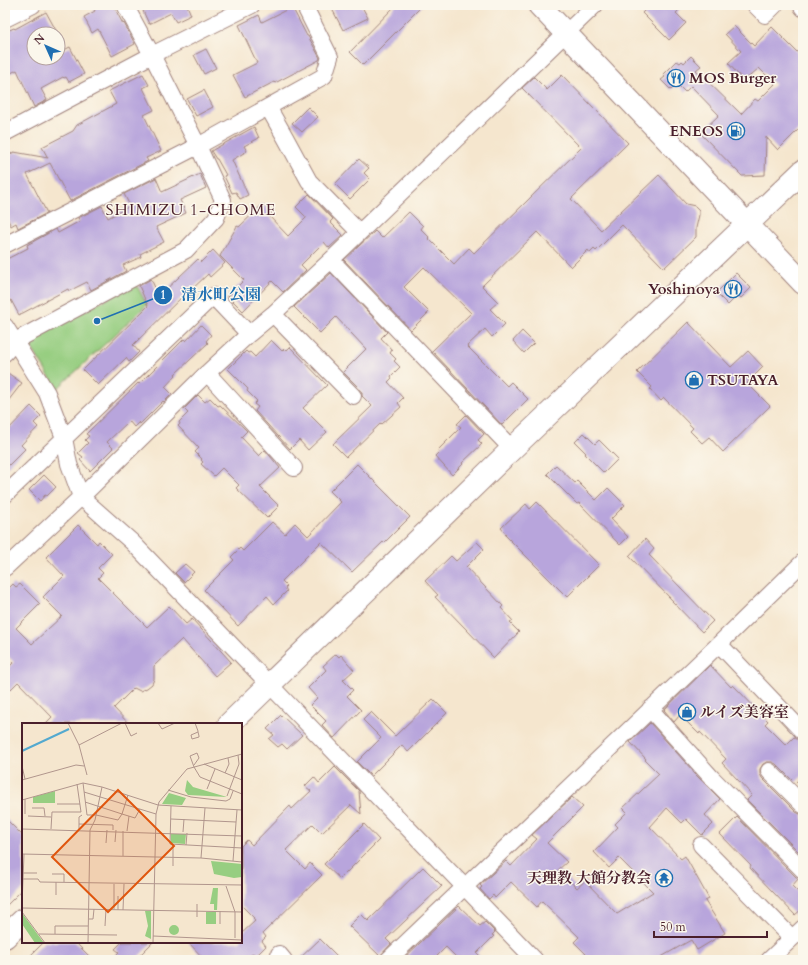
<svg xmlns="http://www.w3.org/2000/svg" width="808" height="965" viewBox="0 0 808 965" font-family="Cardo,'Noto Serif JP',serif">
	<rect width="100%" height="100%" fill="#fbf7ec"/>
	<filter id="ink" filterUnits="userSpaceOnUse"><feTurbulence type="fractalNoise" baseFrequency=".025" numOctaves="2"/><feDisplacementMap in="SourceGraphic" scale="8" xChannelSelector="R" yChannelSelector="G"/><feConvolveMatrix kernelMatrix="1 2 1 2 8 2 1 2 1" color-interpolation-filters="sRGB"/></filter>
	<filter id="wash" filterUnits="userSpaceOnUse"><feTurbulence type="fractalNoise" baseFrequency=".012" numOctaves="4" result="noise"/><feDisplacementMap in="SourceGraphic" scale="16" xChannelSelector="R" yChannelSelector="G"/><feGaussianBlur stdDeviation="0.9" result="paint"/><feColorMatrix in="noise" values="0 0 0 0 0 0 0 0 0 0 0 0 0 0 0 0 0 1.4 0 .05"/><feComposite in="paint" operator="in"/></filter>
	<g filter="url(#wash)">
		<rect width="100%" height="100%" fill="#f5e6ce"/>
		<path fill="#97ce81" stroke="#707656" d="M136,284L147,305L57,389L31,347L34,337Z"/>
		<g id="blocks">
			<path fill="#b8a5dc" d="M92,5H113L123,24L124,23L135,44L112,56L98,29L92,33L84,17L95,11Z
				M154,5H187L191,15L176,22L171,13L149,24L143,11Z
				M330,5H361L368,18L343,30Z
				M396,5H423L363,65L350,52Z
				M650,5H684L676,13L686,23L669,40L642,13Z
				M292,7L307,36H308L320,58L319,60L275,83L274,82L245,97L233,75L257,63L239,25L259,15L262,22Z
				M46,12L58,34H34V58H58V53L70,47L84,74L69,82L66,77L64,78L63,77L41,89L47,100L34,107L17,70L5,76V32L14,28L15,29Z
				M734,26L754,46L772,27L803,58V125L778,150L766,137L765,175L742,176L700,133L719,115L691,86L685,92L679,86L677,88L675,86L671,90L661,80L665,77L663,75L677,61L680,63L682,61L684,63L691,56L701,66L696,70L741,114L755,99L758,101L775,84L759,68L744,81L728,63L741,51L725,34Z
				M206,49L216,68L204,74L194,55Z
				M143,74L149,85L143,88L154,110L144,115L161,151L146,158L148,161L70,201L50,163L27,174L47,213L18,228L16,223L11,226L5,214V157L14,152L48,158L42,147L73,131L77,125L116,104L109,91Z
				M562,75L628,143L571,199L601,230L659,175L686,204L695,206L699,210V215L696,228V237L664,268L622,225L596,251L594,249L590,253L588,250L571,267L537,232L482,286L498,302L490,309L505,324L492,337L485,329L467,346L507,386L511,382L528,399L502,425L432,351L471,313L424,267L404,287L429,312L411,330L344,260L375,231L382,238L409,212L423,226L421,229L429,237L428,238L454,264L469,248L474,253L581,148L522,88L534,77L547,90Z
				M204,90L213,107L196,116L187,99Z
				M308,107L318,117L302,132L292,123Z
				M254,127L259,138L244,146L247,151L232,160L248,195L240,199L236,192L232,193L224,176L226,175L217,159H216L211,151Z
				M359,159L369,168L364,173L370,179L350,199L335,184Z
				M200,174L206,188L180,200L186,213L156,227L164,242L140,254L141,257L123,265L126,271L91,290L87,282L69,291L68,289L19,315L11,300L5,303V260L28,248L27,245L56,229L58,233L80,221L78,218L102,206L108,218L130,206L124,194L156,178L162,192Z
				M309,194L333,219L330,222L343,235L329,248L324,242L301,265L306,270L283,292L272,281L243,311L228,296L244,280L220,256L237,226L239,227L263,204L272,213L269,216L288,236L306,218V217L296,207Z
				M213,250L225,263L210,277L208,274L190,291L189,290L133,345L139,352L129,362L126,358L98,385L83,370L148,306L139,286L151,279L159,296L198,259L201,262Z
				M331,273L387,332L381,338L392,350L390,353L396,359L394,361L400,367L391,376L392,378L388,382L403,398L398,403L401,407L382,424L381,423L346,457L333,444L372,406L362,396V393L360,389L343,372L366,349L336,317L320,333L294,307Z
				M736,273L751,288L741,298L738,295L728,305L716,293Z
				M688,322L731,367L748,351L763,367L747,383L770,406L723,452L709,437L702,443L690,431L693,428L664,398L661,401L650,389L652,387L637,372Z
				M201,325L211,335L206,341L208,343L175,374L176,375L165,387L172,394L164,402L163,401L140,424L139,422L134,427L129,421L107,442L113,448L90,471L80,460L83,457L78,453L88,443L85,440L89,436L86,434L138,383L139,384L184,339L186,341Z
				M522,331L534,343L524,353L513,341Z
				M271,340L282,351L285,348L287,350L290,347L327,385L303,408L327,432L308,450L299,440L290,449L255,411L258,407L254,404L257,401L247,391L248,389L228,369L246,351L248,353L250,352L255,357Z
				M5,371L22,383L5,405Z
				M198,395L205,402L210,398L218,406L220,405L247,431L241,437L259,456L265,450L280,468L260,487L279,506L267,518L236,488L239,485L222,468L214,476L201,464L203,462L201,460L202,459L195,452L199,448L178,426L180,424L179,422L188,413L184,409Z
				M31,406L41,416L34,423L38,427L21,445L25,449L5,469V433Z
				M466,415L484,434L478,440L482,444L462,463L463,464L452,475L435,456L439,452L438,450L461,427L457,424Z
				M584,433L595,444L599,440L618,459L604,473L585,454L586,453L575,442Z
				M357,464L410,517L384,543L383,542L352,572L321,542L282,581L287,586L285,588L287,591L274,604L267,596L238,626L204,590L234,560L231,557L240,548L243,551L272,522L285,534L295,523L308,536L341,502L330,491Z
				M556,465L575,483L577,481L596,500L608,488L625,505L611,519L628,537L620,545L579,503L577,504L547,474Z
				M44,475L56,487L47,496L45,495L40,501L29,490Z
				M537,502L599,565L567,597L505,535L506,534L501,528L526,504L530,509Z
				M78,525L97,544L99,541L112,554L98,568L103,573L98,578L147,627L169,606L186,624L192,619L231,662L215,676L182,639L154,666V679L152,684L147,688L140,691L134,688L114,708L129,724H45L52,717L18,682L5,695V671L14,662L5,653V592L13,584L16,587L20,584L40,604L16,628L32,644L62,616L43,597L64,576L46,557Z
				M645,539L654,549L649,555L713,621L702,632L672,601H673L629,556Z
				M477,542L484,549L466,567L503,606L501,608L513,621L510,623L519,632L494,658L435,597L438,595L425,581L451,556L456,561Z
				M185,564L194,572L184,582L175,573Z
				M336,654L339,657L341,655L354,670L343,680L353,690L347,696L361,710L334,738L322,725L326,721L310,705L317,698L308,688L326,670L323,666Z
				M710,665L731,687L733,685L768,721L765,724L786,745L794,737L803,744V775L795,783L776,764L772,762H767L763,764L760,769V774L762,778L796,812L800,814H803V856L747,800L752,795L722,763L726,759L700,732L699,734L680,715L674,722L664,710Z
				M433,699L447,713L408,752L402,745L371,776L357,762L381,738L363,720L371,712L395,736Z
				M281,715L302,735L287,749L282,744L278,747L269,739L274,735L267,729Z
				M650,723L693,771V772L720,799L705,815L713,824L702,835L686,819L682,823L667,808L650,827L681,859L685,856L709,899L705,901L725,933L697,950L691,940L656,960H580L586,954L574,942L579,937L542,901L537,907L511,882L495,898L493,895L489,899L480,889L482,887L480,885L506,861L511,866L537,839L532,835L572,797L583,807L547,843L567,862L558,870L577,888L585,881L617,914L653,892L619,858L609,868L594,852L618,827L615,824L627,812L623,808L659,774L645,760L646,759L630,742Z
				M335,767L359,791L361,814L351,805L322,833L313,824L286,850L305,869L310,863L322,875L263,933L266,937L262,941L266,946L256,956L253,953L246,960H205L188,942H241V934L255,921L253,919L254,918L241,905V846L247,840L252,845L290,806L292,809L311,791L305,786L314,777L319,783Z
				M737,817L796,877L799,878L792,886L803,897V908L795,915L750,868L751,866L720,834Z
				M5,818L23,836V889L5,907Z
				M364,824L379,840L340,879L324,864Z
				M423,867L442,886L386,939L391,944L380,956L349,926L361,914L368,921Z
				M459,906L480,926L485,922L495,932L492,935L494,936L477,953L484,960H459L446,947L433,960H402Z
				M320,939L341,960H298Z
				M44,942H75L93,960H26Z
				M122,942H153L135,960H111L119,952L115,949Z"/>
		</g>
	</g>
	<g filter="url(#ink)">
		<use href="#blocks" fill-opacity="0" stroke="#a0827c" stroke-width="1"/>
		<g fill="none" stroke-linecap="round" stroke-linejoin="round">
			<defs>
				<path id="street" d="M755,5L765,15L775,5
					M801,5L803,8
					M5,19L33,5
					M268,107L285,137L309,181L359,232
					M5,133L152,55L252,5
					M5,245L198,146L152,55L125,5
					M331,260L512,449
					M273,314L353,396
					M5,326L47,393L64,438L69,464L81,497L132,542L535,960
					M5,353L15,341L186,250L216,218L223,200L198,146L324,76L330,57L304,5
					M207,373L294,468
					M5,495L213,296L249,334
					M5,568L81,497L207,373L249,334L273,314L331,260L595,5
					M719,644L803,732
					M650,709L712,778L803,870
					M769,771L803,805
					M701,845L792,938
					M279,954L284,960
					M388,960L719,644L803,562
					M769,960L803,928"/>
				<path id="secondary" d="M539,5L803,283
					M229,724L512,449L803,171
					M5,937L23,920"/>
			</defs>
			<use href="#street" stroke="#a0827c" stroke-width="18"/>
			<use href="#secondary" stroke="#a0827c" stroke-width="24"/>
			<use href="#street" stroke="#fff" stroke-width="16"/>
			<use href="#secondary" stroke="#fff" stroke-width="22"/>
		</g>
	</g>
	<defs>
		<symbol id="restaurant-ring" viewBox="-11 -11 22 22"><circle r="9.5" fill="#fbf7ec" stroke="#1f6fb2" stroke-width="1.5"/><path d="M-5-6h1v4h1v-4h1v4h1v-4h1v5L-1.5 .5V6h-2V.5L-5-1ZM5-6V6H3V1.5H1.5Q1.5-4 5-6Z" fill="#1f6fb2"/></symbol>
		<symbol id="fuel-ring" viewBox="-11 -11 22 22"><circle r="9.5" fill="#fbf7ec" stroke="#1f6fb2" stroke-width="1.5"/><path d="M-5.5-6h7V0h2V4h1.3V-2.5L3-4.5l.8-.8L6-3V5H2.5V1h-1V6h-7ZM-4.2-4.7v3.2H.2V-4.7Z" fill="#1f6fb2"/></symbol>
		<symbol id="shop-ring" viewBox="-11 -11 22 22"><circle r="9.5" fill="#fbf7ec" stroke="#1f6fb2" stroke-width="1.5"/><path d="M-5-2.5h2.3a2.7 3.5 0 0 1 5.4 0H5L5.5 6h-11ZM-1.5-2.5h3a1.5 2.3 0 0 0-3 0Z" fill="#1f6fb2"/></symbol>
		<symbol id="temple-ring" viewBox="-11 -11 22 22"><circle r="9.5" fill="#fbf7ec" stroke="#1f6fb2" stroke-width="1.5"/><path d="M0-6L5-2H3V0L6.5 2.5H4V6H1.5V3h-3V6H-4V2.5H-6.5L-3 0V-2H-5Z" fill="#1f6fb2"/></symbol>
	</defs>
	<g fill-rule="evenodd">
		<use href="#restaurant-ring" x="666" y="68" width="20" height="20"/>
		<use href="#fuel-ring" x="726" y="121" width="20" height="20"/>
		<use href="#restaurant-ring" x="723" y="279" width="20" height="20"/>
		<use href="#shop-ring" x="684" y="370" width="20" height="20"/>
		<use href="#shop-ring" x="677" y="702" width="20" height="20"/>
		<use href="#temple-ring" x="654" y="868" width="20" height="20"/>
	</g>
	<g text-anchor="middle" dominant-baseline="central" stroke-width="3" stroke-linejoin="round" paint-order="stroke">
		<g font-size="15" font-weight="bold" fill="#4a1f2b" stroke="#fbf7ec" text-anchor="start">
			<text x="689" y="78">MOS Burger</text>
			<text x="723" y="131" text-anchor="end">ENEOS</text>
			<text x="720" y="289" text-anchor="end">Yoshinoya</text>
			<text x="707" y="380">TSUTAYA</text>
			<text x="700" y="712">ルイズ美容室</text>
			<text x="651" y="878" text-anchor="end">天理教 大館分教会</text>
		</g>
		<g font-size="16" letter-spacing="1" fill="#4a1f2b" stroke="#fbf7ec">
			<text x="191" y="210">SHIMIZU 1-CHOME</text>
		</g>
	</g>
	<g transform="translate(22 723)">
		<rect width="220" height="220" fill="#f5e6ce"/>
		<path d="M165,57L171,64L205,74L166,72L163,68ZM33,68V80H11V74ZM147,70L164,75L160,82L140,81ZM149,111H164L163,121L149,120ZM189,138L220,141V154L212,155L192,151ZM191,165H196L195,187H192V181H188ZM123,188H129V216L123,213L126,203ZM184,189H194V201H184ZM0,190L22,220H13L0,201ZM147 207a5 5 0 1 1 10 0a5 5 0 1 1-10 0Z" fill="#97ce81"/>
		<path fill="none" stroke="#53a9cf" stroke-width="2" d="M0,28L47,6"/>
		<path fill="none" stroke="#b1968d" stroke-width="1" d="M46,0L57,22L65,52M103,0L109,13L115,10M136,0L140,6L153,0M173,0L176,8V9L177,13V14L170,16L169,12L176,9M57,22L100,0M182,41L220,57M172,42L177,35L175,30L168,33L172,44M0,43L3,56M172,44L178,54L220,71M203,50L207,41L206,35M0,57L54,42L62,43M61,60L65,92H74L96,97L100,91L113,95L118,86M185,66L193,46M146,67L169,74L204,78L208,76L211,68M62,69L134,91M205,73L217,41L216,32M3,76V91M0,77L61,60L80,64L136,82L220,87M63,79L100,91L106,72M35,81H58M149,83L148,121L220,125M10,85H22L23,93M6,93L29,94M149,96L214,99M57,101L91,102V107M0,106L220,113M29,106L30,89H59L55,61M57,106V94L60,92M105,108L107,93M161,109L162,96M93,119L94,107M84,120L85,107M164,122L165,110M0,131L179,135L220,139M101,133V108M179,135L183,85M211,138L215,87M151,143V121M0,150H15M30,151H42V159M1,156H16L18,159L220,162M204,163L213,189V215M34,172V159M0,182L2,131M0,185L220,189M92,186V161M96,187V173M101,187L102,161M0,189L23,220M175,194V181M67,196H71L72,186M198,201V188M83,203L84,186M17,211L95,212M33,211V203H66M131,213L220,217M66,220L68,107L73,97L80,64M131,220L134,91L137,79L165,46L220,31"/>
		<path fill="#e0560e" fill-opacity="0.15" stroke="#e0560e" stroke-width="2" d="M96,67L152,123L86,189L30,134Z"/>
		<rect width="220" height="220" fill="none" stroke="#4a1f2b" stroke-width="2"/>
	</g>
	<path fill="none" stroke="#1f6fb2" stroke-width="1.5" d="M97 321L163 295"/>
	<g fill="#1f6fb2" stroke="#fbf7ec" stroke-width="1.5">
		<circle cx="97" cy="321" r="4"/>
		<circle cx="163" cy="295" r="10"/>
	</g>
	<g font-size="12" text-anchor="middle" font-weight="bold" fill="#fff">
		<text x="163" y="299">1</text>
	</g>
	<g font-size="16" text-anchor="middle" font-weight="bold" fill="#1f6fb2" stroke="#fbf7ec" stroke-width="3" stroke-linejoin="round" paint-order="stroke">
		<text x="221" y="300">清水町公園</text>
	</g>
	<rect width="808" height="965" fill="none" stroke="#fbf7ec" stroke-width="20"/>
	<g transform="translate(46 46) rotate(315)"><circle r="19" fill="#fbf7ec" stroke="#b4a19f"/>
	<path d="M0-3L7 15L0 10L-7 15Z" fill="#1f6fb2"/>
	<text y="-6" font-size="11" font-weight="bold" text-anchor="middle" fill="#4a1f2b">N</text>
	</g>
	<path d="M654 931v6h113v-6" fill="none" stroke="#4a1f2b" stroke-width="2"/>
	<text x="660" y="931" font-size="12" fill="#4a1f2b" stroke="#fbf7ec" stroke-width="3" paint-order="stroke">50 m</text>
</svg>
